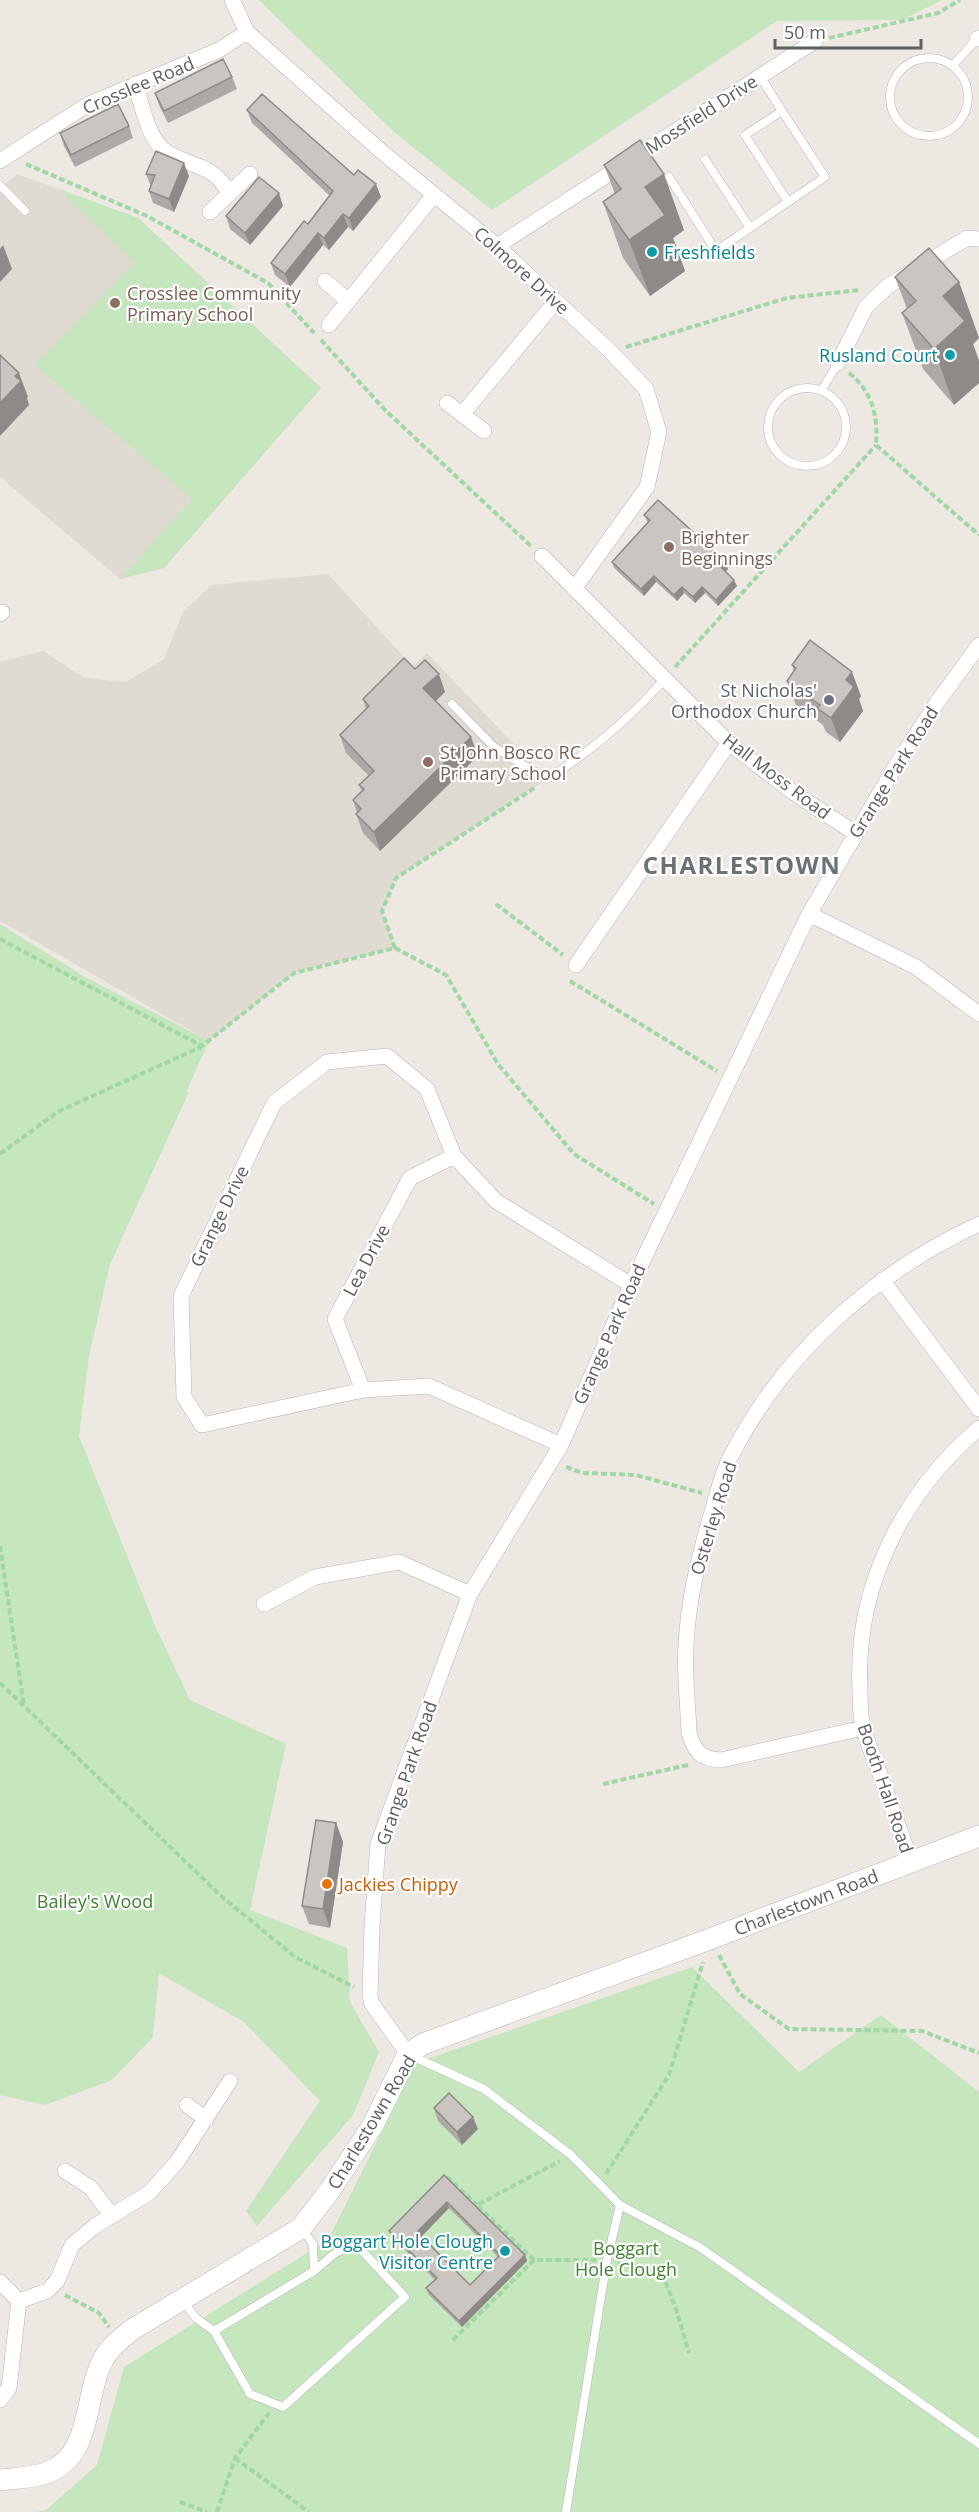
<svg xmlns="http://www.w3.org/2000/svg" width="979" height="2512" viewBox="0 0 979 2512" font-family="'Open Sans',sans-serif">
	<rect width="100%" height="100%" fill="#ede8e2"/>
	<path fill="#dfdad2" d="M17,174L138,218L321,388L164,568L120,579L0,477V189Z
		M328,574L412,666L427,653L547,779L396,878L382,911L395,948L294,973L209,1041L0,921V662L43,651L84,678L126,682L164,659L183,612L211,585Z"/>
	<path fill="#c6e6bd" d="M259,0H942L902,20L777,21L492,210L394,132Z
		M59,189L138,218L321,388L164,568L120,579L192,499L35,365L135,263Z
		M0,924L85,977L209,1041L186,1092H189L110,1264L89,1356L79,1436L156,1628L190,1700L286,1744L250,1910L347,1948L350,2002L379,2052L353,2115L257,2226L246,2211L320,2101L244,2022L159,1973L153,2037L112,2080L45,2105L0,2095Z
		M692,1967L799,2072L881,2015L979,2092V2512H34L46,2510L97,2465L124,2367L328,2240L416,2063Z"/>
	<g fill="none" stroke-linecap="round" stroke-linejoin="round">
		<defs>
			<path id="lane" d="M890 97a39 39 0 1 1 78 0a39 39 0 1 1-78 0Z
				M953,65L977,39
				M760,76L782,111
				M705,159L750,228
				M669,177L716,251L788,202L745,135L782,111L825,177L788,202
				M0,185L25,211
				M768 427a39 39 0 1 1 78 0a39 39 0 1 1-78 0Z
				M821,391L838,363
				M452,704L495,748L547,779C590,752 630,718 664,680
				M412,2056L484,2089L571,2155L620,2205L701,2248L979,2444
				M183,2301L196,2318L214,2331L314,2271L313,2244L302,2229
				M214,2331L250,2394L283,2407L405,2297L355,2243L334,2254L314,2271
				M566,2512L607,2260L620,2205"/>
			<path id="street" d="M232,0L247,32L382,152L497,246L611,352L646,389L659,432L647,487L574,589
				M977,39L979,38
				M135,84C142,104 147,137 165,151C181,163 204,164 218,178C223,183 226,188 230,193
				M0,161L87,105L219,50L247,32
				M210,212L250,174
				M497,246L815,41
				M325,281L348,301
				M329,325L434,195
				M838,363L866,307L888,286L967,238L979,239
				M447,403L484,431
				M463,413L556,301
				M542,556L729,743L791,791L855,833
				M0,614L2,612
				M809,914L916,967L979,1014
				M576,965L729,743
				M882,1280L979,1409
				M363,1390L335,1319L410,1178L454,1156
				M561,1445L429,1386L363,1390L202,1425L184,1397L181,1296L274,1103L327,1062L387,1056L427,1089L454,1156L496,1201L631,1285
				M264,1604L315,1577L399,1562L470,1594
				M863,1728L721,1760C701,1759 694,1752 689,1732C688,1704 684,1674 686,1646C688,1600 699,1556 712,1512C717,1494 722,1473 731,1456C784,1352 874,1273 979,1224
				M911,1862C900,1831 890,1801 879,1771C874,1757 867,1743 863,1728C860,1715 860,1701 860,1688C855,1586 903,1493 979,1428
				M408,2054L372,2004L370,1996L372,1926L378,1844L470,1594L561,1445L631,1285L809,914L895,767L936,704L979,645
				M187,2105L206,2119
				M65,2171L91,2188L112,2216
				M0,2282L19,2301L9,2388L0,2400
				M19,2301L47,2291L57,2281L72,2245L95,2226L149,2193L177,2162L230,2081"/>
			<path id="secondary" d="M0,2480C15,2478 32,2478 46,2473C94,2456 83,2395 104,2358C111,2346 123,2337 133,2329L301,2228L328,2193L373,2125L408,2054L423,2044L710,1939L979,1836"/>
		</defs>
		<use href="#lane" stroke="#b2b6ba" stroke-width="9"/>
		<use href="#street" stroke="#b2b6ba" stroke-width="16"/>
		<use href="#secondary" stroke="#b1b7ba" stroke-width="22"/>
		<path stroke="#a0d8a3" stroke-width="4" stroke-dasharray="6 3" stroke-linecap="butt" d="M829,38L938,13L960,0
			M26,164L147,216L268,283L314,333
			M321,340L385,410L532,547
			M626,347L787,298L860,290
			M849,373C873,392 878,417 876,445L979,535
			M675,667L876,445
			M496,904L563,955
			M0,939L202,1046L294,973L395,948L446,975L498,1064L574,1154L654,1204
			M395,948L382,911L396,878L536,787
			M570,981L717,1071
			M0,1154L59,1111L201,1047
			M566,1467L583,1473L636,1475L702,1493
			M0,1546L24,1706
			M0,1683L220,1895L295,1957L354,1987
			M603,1784L688,1765
			M719,1955L740,1994L789,2029L922,2031L979,2053
			M606,2174L669,2075L703,1962
			M447,2177L477,2205
			M534,2260L477,2205L560,2161
			M618,2263L663,2275L677,2312L689,2353
			M65,2295L99,2313L109,2327
			M453,2340L534,2260H596
			M235,2458L309,2512
			M180,2502L207,2512
			M217,2512L235,2458L269,2413"/>
		<use href="#lane" stroke="#fff" stroke-width="8"/>
		<use href="#street" stroke="#fff" stroke-width="15"/>
		<use href="#secondary" stroke="#fff" stroke-width="21"/>
	</g>
	<path fill="#aea9a6" fill-rule="evenodd" d="M232,77L237,89L168,123L159,105L155,93Z
		M247,110L354,175L381,197L353,231L348,227L329,250L323,245L290,287L275,275L271,263L308,224L330,196L252,123Z
		M129,126L133,138L75,167L64,146L60,133Z
		M604,165L684,230L673,238L685,271L650,296L623,258L603,202L615,194Z
		M146,174L189,176L174,212L153,203L149,191L151,187Z
		M283,206L250,245L230,229L226,216Z
		M895,277L959,282L979,338L973,344L979,361V383L954,405L923,369L902,313L907,309Z
		M644,515L726,562L728,569L725,571L737,586L718,606L705,593L695,603L684,593L677,601L656,582L644,596L614,568L612,562L648,523Z
		M792,665L861,696L859,699L863,711L840,742L826,732L823,725L796,705L787,681L794,671Z
		M415,669L445,692L436,701L478,756L380,851L363,833L356,814L357,813L353,800L362,791L359,785L369,776L346,753L340,735L366,709L363,699Z
		M336,1823L343,1842L330,1928L309,1924L302,1906Z
		M434,2108L478,2129L462,2145L438,2121Z
		M444,2175L525,2255L527,2261L462,2327L429,2295L426,2288L435,2280L392,2237L389,2231ZM449,2208L498,2257L470,2285L422,2236Z"/>
	<path fill="#8d8a87" d="M184,163L189,176L174,212L169,199Z
		M664,174L684,230L673,238L685,271L650,296L629,240L645,187Z
		M376,184L381,197L353,231L349,218Z
		M279,193L283,206L250,245L245,233Z
		M343,214L348,227L329,250L324,238Z
		M318,233L323,245L290,287L285,274Z
		M3,245L12,269L0,282V249Z
		M959,282L979,338L973,344L979,361V383L954,405L934,349L943,296Z
		M19,373L28,397L27,398L29,405L0,436V403L15,376Z
		M726,562L728,569L723,574L721,567Z
		M654,576L656,582L644,596L641,589Z
		M734,580L737,586L718,606L716,600Z
		M682,587L684,593L677,601L674,595Z
		M702,587L705,593L695,603L693,597Z
		M852,672L861,696L859,699L863,711L840,742L831,718L846,680Z
		M439,674L445,692L430,706L423,688Z
		M471,737L478,756L380,851L374,832Z
		M336,1823L343,1842L330,1928L323,1909Z
		M473,2117L478,2129L462,2145L457,2132Z
		M447,2202L449,2208L420,2238L417,2232Z
		M525,2255L527,2261L462,2327L459,2321Z"/>
	<path fill="#cac5c1" stroke="#8d8a87" stroke-width="1.5" fill-rule="evenodd" d="M223,59L232,77L164,111L155,93Z
		M262,94L354,175L358,170L376,184L349,218L343,214L324,238L318,233L285,274L271,263L304,221L308,224L333,191L247,110Z
		M118,104L129,126L71,155L60,133Z
		M640,140L664,174L645,187L665,215L629,240L603,202L621,189L604,165Z
		M156,151L184,163L169,199L149,191L155,175L146,174Z
		M259,177L279,193L245,233L226,216Z
		M929,248L959,282L943,296L965,321L934,349L902,313L916,301L895,277Z
		M0,355L19,373L15,376L21,381L0,403Z
		M658,500L726,562L721,567L734,580L716,600L702,587L693,597L682,587L674,595L654,576L641,589L612,562L650,520L644,515Z
		M810,640L852,672L846,680L854,687L831,718L817,708L820,705L787,681L796,668L792,665Z
		M404,658L415,669L425,660L439,674L423,688L471,737L374,832L356,814L361,809L353,800L364,789L359,785L374,771L340,735L369,706L363,699Z
		M316,1820L336,1823L323,1909L302,1906Z
		M449,2093L473,2117L457,2132L434,2108Z
		M444,2175L525,2255L459,2321L426,2288L437,2278L389,2231ZM447,2202L500,2255L470,2285L417,2232Z"/>
	<g fill="#0f9aa8" stroke="#fff" stroke-width="2">
		<circle cx="652" cy="252" r="6"/>
		<circle cx="950" cy="355" r="6"/>
		<circle cx="505" cy="2251" r="6"/>
	</g>
	<g fill="#8d6e63" stroke="#fff" stroke-width="2">
		<circle cx="115" cy="303" r="6"/>
		<circle cx="669" cy="547" r="6"/>
		<circle cx="428" cy="762" r="6"/>
	</g>
	<circle fill="#6b7280" stroke="#fff" stroke-width="2" cx="829" cy="700" r="6"/>
	<circle fill="#e8710a" stroke="#fff" stroke-width="2" cx="327" cy="1884" r="6"/>
	<g text-anchor="middle" dominant-baseline="central" stroke-width="4.5" stroke-linejoin="round" paint-order="stroke">
		<g font-size="18" fill="#5a6063" stroke="#fff">
			<text transform="translate(138 85) rotate(-23)">Crosslee Road</text>
			<text transform="translate(701 114) rotate(-33)">Mossfield Drive</text>
			<text transform="translate(522 270) rotate(42)">Colmore Drive</text>
			<text transform="translate(893 772) rotate(-58)">Grange Park Road</text>
			<text transform="translate(777 776) rotate(37)">Hall Moss Road</text>
			<text transform="translate(219 1216) rotate(-64)">Grange Drive</text>
			<text transform="translate(366 1260) rotate(-62)">Lea Drive</text>
			<text transform="translate(609 1334) rotate(-66)">Grange Park Road</text>
			<text transform="translate(713 1518) rotate(-73)">Osterley Road</text>
			<text transform="translate(406 1773) rotate(-71)">Grange Park Road</text>
			<text transform="translate(886 1788) rotate(71)">Booth Hall Road</text>
			<text transform="translate(806 1902) rotate(-21)">Charlestown Road</text>
			<text transform="translate(371 2122) rotate(-59)">Charlestown Road</text>
		</g>
		<g font-size="18" fill="#0d838f" stroke="#fff" text-anchor="end">
			<text x="664" y="252" text-anchor="start">Freshfields</text>
			<text x="938" y="355">Rusland Court</text>
			<text x="493" y="2241">Boggart Hole Clough<tspan x="493" dy="21">Visitor Centre</tspan></text>
		</g>
		<g font-size="18" fill="#785e54" stroke="#fff" text-anchor="start">
			<text x="127" y="293">Crosslee Community<tspan x="127" dy="21">Primary School</tspan></text>
			<text x="681" y="537">Brighter<tspan x="681" dy="21">Beginnings</tspan></text>
			<text x="440" y="752">St John Bosco RC<tspan x="440" dy="21">Primary School</tspan></text>
		</g>
		<g font-size="18" fill="#5b616d" stroke="#fff" text-anchor="end">
			<text x="817" y="690">St Nicholas'<tspan x="817" dy="21">Orthodox Church</tspan></text>
		</g>
		<g font-size="18" fill="#c56008" stroke="#fff" text-anchor="start">
			<text x="339" y="1884">Jackies Chippy</text>
		</g>
		<g font-size="18" fill="#3f8331" stroke="#fff">
			<text x="95" y="1901">Bailey's Wood</text>
			<text x="626" y="2248">Boggart<tspan x="626" dy="21">Hole Clough</tspan></text>
		</g>
		<g font-size="24" font-weight="bold" letter-spacing="1.5" fill="#6b7275" stroke="#fff">
			<text x="742" y="864">CHARLESTOWN</text>
		</g>
	</g>
	<path d="M775 39v9h146v-9" fill="none" stroke="#5a6063" stroke-width="3"/>
	<text x="784" y="39" font-size="18" fill="#5a6063" stroke="#ffffff" stroke-width="4.5" paint-order="stroke">50 m</text>
</svg>
